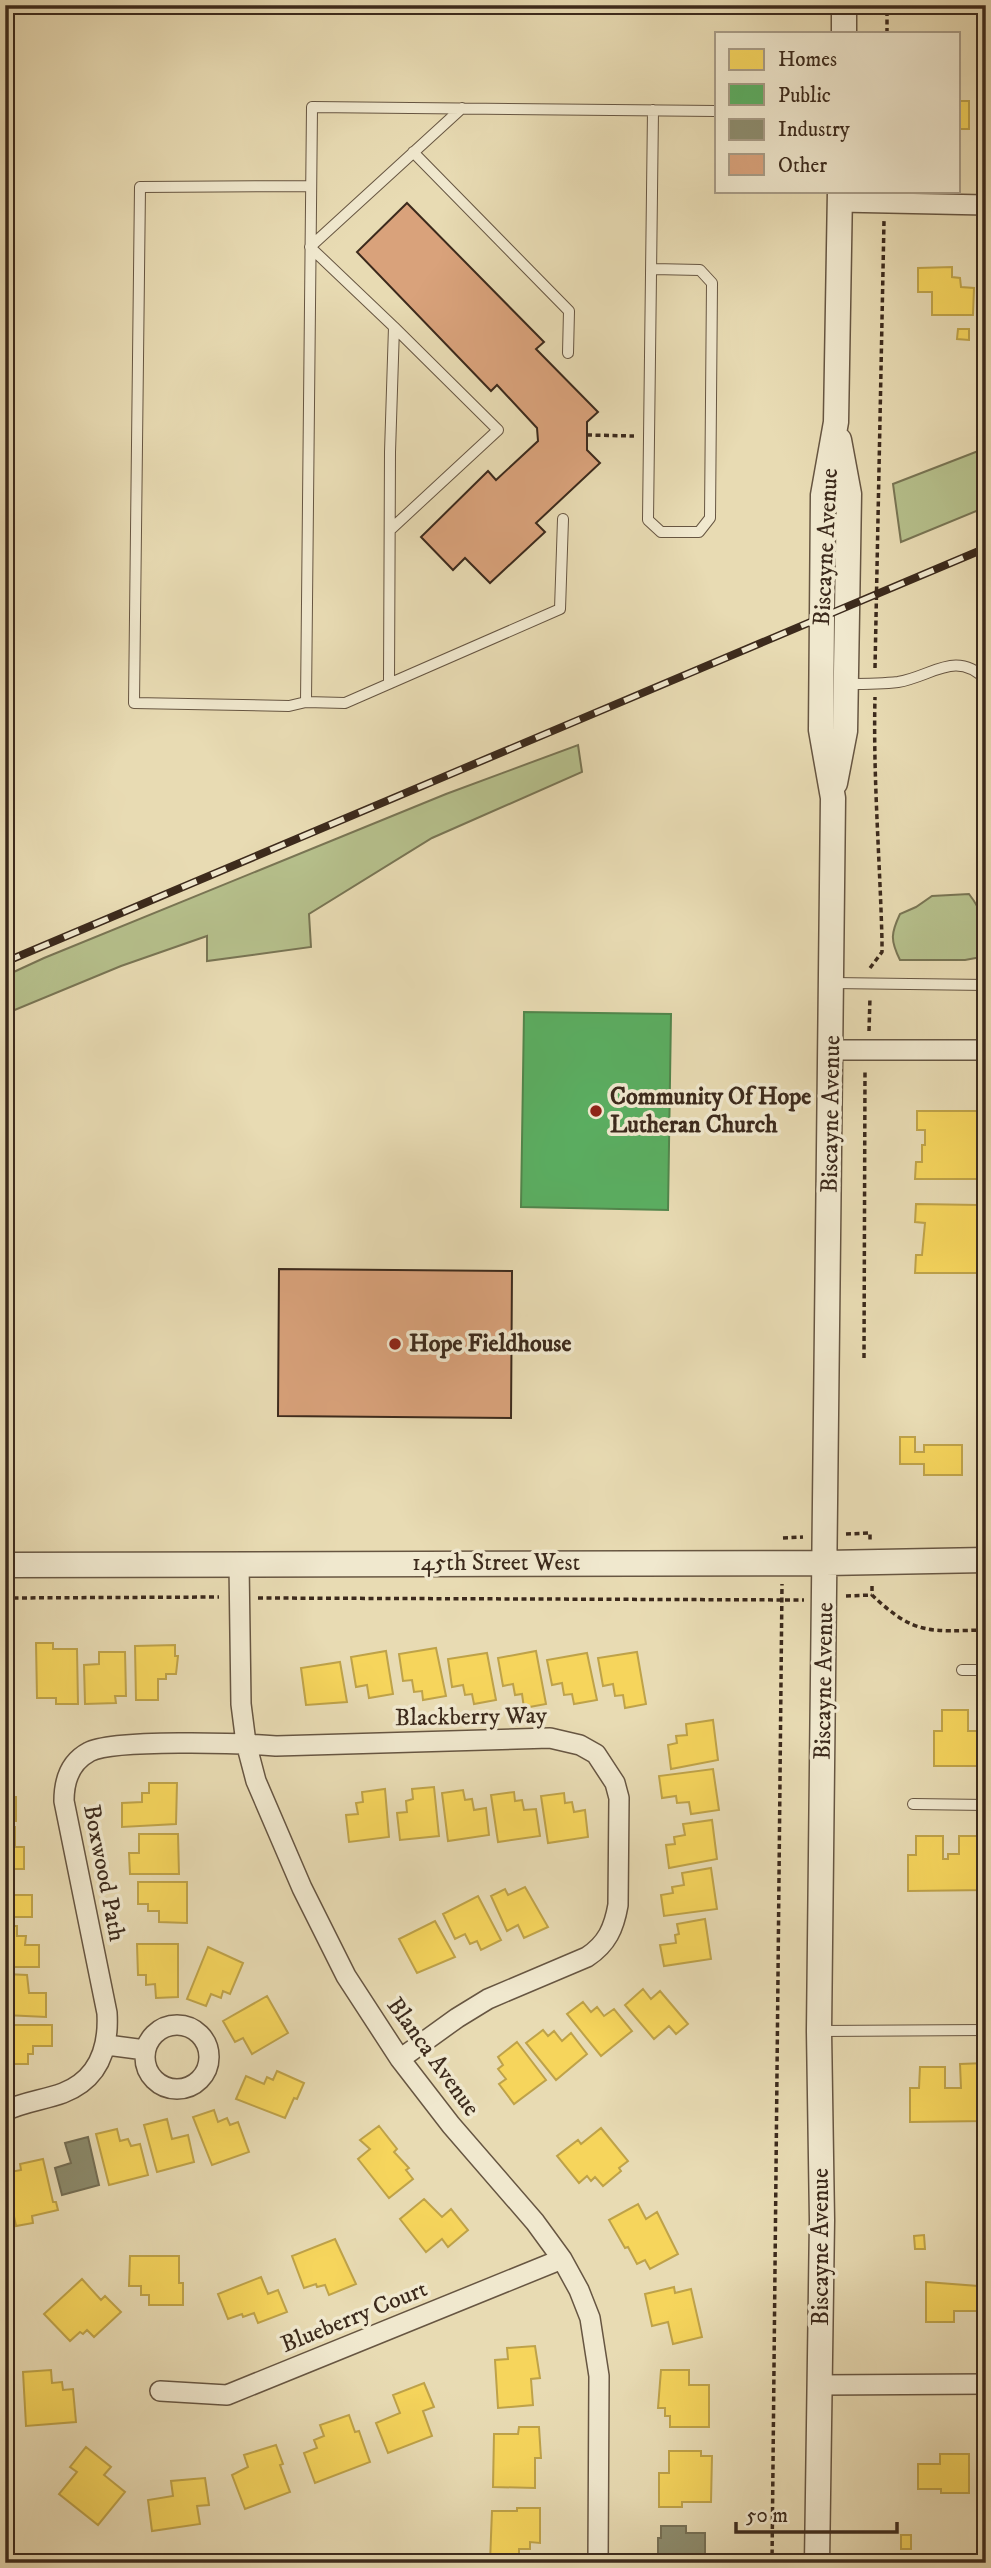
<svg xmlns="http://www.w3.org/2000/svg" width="991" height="2568" viewBox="0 0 991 2568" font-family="'IM FELL DW Pica',serif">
	<rect width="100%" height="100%" fill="#e8dbb3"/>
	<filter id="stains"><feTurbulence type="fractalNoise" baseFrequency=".00286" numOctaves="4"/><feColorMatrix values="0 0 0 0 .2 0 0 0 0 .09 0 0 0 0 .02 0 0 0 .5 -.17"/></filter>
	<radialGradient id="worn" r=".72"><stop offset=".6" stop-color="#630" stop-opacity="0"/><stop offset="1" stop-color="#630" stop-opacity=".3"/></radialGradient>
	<path fill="#b6c08c" stroke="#797554" stroke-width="2" d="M986,448V507L901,542L893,484Z
		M578,745L582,772L432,838L309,914L311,947L207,961V936L121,966L5,1014V976L44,958L446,794Z
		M969,894C984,913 986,928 986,952L981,957L965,960H900C890,940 891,933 900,914L916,907L932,896Z"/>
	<path fill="#f6d55c" stroke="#bea249" stroke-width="2" d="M958,101H969V129H958Z
		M952,267V277L960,278L961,287L974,288L973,315H932V292H918V268Z
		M958,329H969V340L957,339Z
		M917,1111H979L978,1126H986L985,1169H978V1179H915L916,1162H922V1145H925V1130H917Z
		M916,1204L978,1205L977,1219L986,1220V1262L979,1261V1273H915L916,1255H922L925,1223L915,1222Z
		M900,1437H915V1452H924V1445H962V1475H924V1464H900Z
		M36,1643H53V1649H77L78,1704H56V1698H37Z
		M175,1645V1656H178L176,1674H166V1679H158V1700H136L135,1646Z
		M436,1648L446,1696L423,1700L422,1691L414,1692L412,1680L403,1681L399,1654Z
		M386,1651L393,1694L369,1698L367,1685L356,1687L351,1657Z
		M536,1651L546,1704L524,1708L522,1694L515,1695L513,1684L503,1686L498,1658Z
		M99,1652H125L126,1696H115L116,1703L85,1704L84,1665L99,1664Z
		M637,1652L646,1704L625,1708L623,1695L615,1696L613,1684L603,1686L598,1658Z
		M487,1653L496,1700L474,1704L472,1694L465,1695L463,1685L452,1687L448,1659Z
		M587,1653L597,1700L574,1704L572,1694L564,1695L562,1683L552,1685L547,1660Z
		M340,1662L347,1702L306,1705L301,1668Z
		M942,1710H968V1731H984L986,1711V1766H934V1731H942Z
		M713,1720L718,1760L671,1769L668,1745L677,1743L676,1736L687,1735L686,1724Z
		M5,1748H8V1770H5Z
		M713,1769L719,1810L691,1814L689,1802L677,1803L676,1796L662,1798L659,1776Z
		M149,1783H177L176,1824L122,1827V1803L142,1802V1793H149Z
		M434,1787L439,1836L400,1840L397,1813L407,1812L406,1801L413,1799L412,1789Z
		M385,1789L389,1837L349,1842L346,1815L358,1814L356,1803L363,1802L362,1792Z
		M463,1790L465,1800L472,1799L474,1810L486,1808L489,1835L448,1841L442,1793Z
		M514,1792L515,1801L522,1800L524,1810L536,1809L540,1836L498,1842L491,1795Z
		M564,1793L565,1803L572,1802L574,1812L585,1810L588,1837L548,1843L541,1796Z
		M5,1797H16V1821H5Z
		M712,1820L717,1859L669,1868L666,1845L675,1844L674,1837L685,1835L683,1824Z
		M5,1827H15V1847H24V1869H5Z
		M139,1834H178L179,1874H130L129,1853H139Z
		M916,1836H943V1859H948V1854H959V1836H985L986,1890L908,1891V1855H916Z
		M711,1868L717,1909L664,1916L661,1895L673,1893L672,1887L684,1885L682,1873Z
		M5,1878H10V1889H14V1895H32V1917H5Z
		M138,1882H187V1923L159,1922V1911H148V1904H138Z
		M525,1887L548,1927L524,1938L518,1925L507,1931L491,1896L505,1889L508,1895Z
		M478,1896L501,1940L481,1950L477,1941L470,1944L465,1934L455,1939L443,1914Z
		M705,1919L711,1959L664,1966L660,1945L676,1943L675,1935L679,1934L677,1924Z
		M435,1921L455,1957L417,1973L399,1939Z
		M5,1926H17V1936H26L25,1945H39V1967H5Z
		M137,1944H178V1997L156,1998L155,1984L146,1985V1975H138Z
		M208,1947L243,1963L230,1994L223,1991L221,1998L211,1994L206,2006L187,1999Z
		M5,1974L27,1975L29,1993H46V2017L5,2015Z
		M643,1989L651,1999L660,1991L688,2024L676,2034L669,2026L654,2039L625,2005Z
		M267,1996L288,2033L252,2054L243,2038L235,2042L223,2021Z
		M583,2002L591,2012L597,2007L604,2016L614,2009L632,2031L601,2056L567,2014Z
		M5,2025H52V2046H33V2054H28V2064H5Z
		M543,2030L548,2036L554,2031L562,2041L571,2033L587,2054L556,2080L526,2043Z
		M517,2042L546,2080L514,2104L499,2084L506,2079L498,2069L503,2065L498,2057Z
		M986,2063V2121L910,2122V2088H919L920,2067H945V2088H961L960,2064Z
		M277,2071L304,2083L297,2099L294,2098L285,2118L236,2099L246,2076L264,2084L267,2077L273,2080Z
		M214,2110L218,2122L227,2118L230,2125L238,2122L249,2152L212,2165L193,2117Z
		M167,2119L172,2139L188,2135L194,2162L157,2172L144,2125Z
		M379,2126L397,2149L394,2152L409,2168L406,2170L413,2179L389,2198L358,2159L370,2149L360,2140Z
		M601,2128L628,2161L619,2168L621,2171L603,2186L595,2177L591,2181L587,2176L579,2183L557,2156L578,2140L581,2144Z
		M117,2129L120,2141L128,2139L131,2146L140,2144L148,2175L109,2185L96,2134Z
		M43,2159L53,2202H56L58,2210L32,2216L33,2223L16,2226L5,2173L21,2170L20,2164Z
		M424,2199L442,2217L451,2209L468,2230L448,2247L442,2239L426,2252L400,2219Z
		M638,2204L646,2219L657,2212L678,2254L650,2269L645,2260L637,2264L628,2247L625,2248L609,2220Z
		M924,2235L925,2249H915L914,2236Z
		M335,2239L356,2284L329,2295L325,2285L317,2287L316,2284L304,2288L292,2256Z
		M130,2256H179V2283H183V2305H149V2295H141V2286H129Z
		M261,2277L268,2294L278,2290L287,2312L258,2323L254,2313L243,2317L242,2314L228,2319L218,2294Z
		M82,2279L101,2300L105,2296L121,2312L94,2337L87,2330L83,2334L80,2332L70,2341L44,2314Z
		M926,2282L978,2286V2311H954V2322H926Z
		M674,2287L675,2293L691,2289L702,2337L673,2344L668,2322L652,2326L645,2294Z
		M535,2346L540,2378L531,2379L533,2405L498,2408L495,2360L508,2359L507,2348Z
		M51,2370L52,2383L62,2382L63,2390L73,2389L76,2422L26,2426L23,2372Z
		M661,2370H689V2385H709V2427H670V2416H665V2408H658Z
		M424,2383L434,2407L423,2411L432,2436L388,2453L376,2423L400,2413L393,2395Z
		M349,2415L355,2432L359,2431L370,2462L315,2483L304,2453L317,2448L314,2440L324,2436L320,2425Z
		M519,2427H539L541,2458H535V2488L493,2487L494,2434H518Z
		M276,2445L283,2464L280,2465L290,2492L245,2509L232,2475L248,2467L244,2455Z
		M86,2447L111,2467L104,2475L125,2492L98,2525L59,2494L77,2472L70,2467Z
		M669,2451H701V2456H712L711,2502H682V2507H659V2473H669Z
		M940,2454H969V2493H941V2489H918V2464H940Z
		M205,2478L209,2505L197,2506L200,2524L152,2531L148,2500L173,2496L171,2481Z
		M517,2508H540V2543L530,2542V2549H519V2563L490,2562L492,2511H517Z
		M901,2535H911V2549H901Z"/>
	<path fill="#5aae61" stroke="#51864c" stroke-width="2" d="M524,1012L671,1014L668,1210L521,1207Z"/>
	<path fill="#8c8c6e" stroke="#746f55" stroke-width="2" d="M88,2137L99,2185L62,2195L55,2168L71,2163L65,2143Z
		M661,2526H686V2533H705V2563H673V2558H658V2538H661Z"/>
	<path fill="#d9a27b" stroke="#3c2a1c" stroke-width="2" d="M407,203L544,342L536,349L598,412L587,422V450L600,463L536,523L545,532L490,583L465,558L453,570L421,537L488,471L496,480L538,441L537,428L497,385L491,391L357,252Z
		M279,1269L512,1271L511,1418L278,1416Z"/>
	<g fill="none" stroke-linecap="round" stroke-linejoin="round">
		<defs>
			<path id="service" d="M413,152L569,311L568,353
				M653,269L700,270L712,283L710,518L699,532H661L648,520L653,110
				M563,519L560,609L345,703L306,702L312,107L716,111
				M390,530L498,430L394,327
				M389,683L390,452L394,327L310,247L462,108
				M847,684C864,684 881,684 898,682C931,677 956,649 986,680
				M306,702L289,706L134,703L140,187L311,186
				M833,983L986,985
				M962,1670H986
				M913,1804L986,1805
				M820,2031L986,2030"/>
			<path id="minor" d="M840,202L986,205
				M831,1050H986
				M239,1563L241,1704L246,1743L256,1781L302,1888L346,1976L400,2059L451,2125L535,2222L562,2259L579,2290L590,2318L599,2376L598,2563
				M145 2057a32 32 0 1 1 64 0a32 32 0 1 1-64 0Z
				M107,2045L145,2050
				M5,2111C23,2102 44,2100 63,2093C99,2079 109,2048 107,2013L64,1801C64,1780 70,1762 89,1752C112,1739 244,1743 276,1746L550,1738L580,1745L596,1754L615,1783L619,1798L618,1905C614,1928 607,1944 587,1957L488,1999L457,2018L400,2059
				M820,2385L986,2384
				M160,2391L227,2395L562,2259"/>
			<path id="tertiary" d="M844,33V5
				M835,783L845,731L849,494L839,440
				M5,1565L826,1563L986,1560
				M817,2563L822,2220L819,2031L833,798L821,730L822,617L823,495L836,422L840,191"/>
		</defs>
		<use href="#service" stroke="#675642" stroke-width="12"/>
		<use href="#minor" stroke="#675642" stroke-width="22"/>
		<use href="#tertiary" stroke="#675642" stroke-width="27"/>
		<path stroke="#3c2a1c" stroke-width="3.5" stroke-dasharray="5 3.5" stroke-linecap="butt" d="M887,33V5
			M587,435L634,436
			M875,668L884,221
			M870,968L882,952V941C880,860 873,778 875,697
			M869,1031L870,997
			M864,1358L865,1070
			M846,1534L870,1533V1540
			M783,1538L803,1537
			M872,1586V1595C915,1636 930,1631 986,1630
			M846,1596L872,1595
			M5,1598L219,1597
			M258,1598L804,1600
			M772,2563L782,1584
			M857,2563V2559"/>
		<use href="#service" stroke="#f0e8ce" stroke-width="10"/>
		<use href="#minor" stroke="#f0e8ce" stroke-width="19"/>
		<use href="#tertiary" stroke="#f0e8ce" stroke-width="24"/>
		<defs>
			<path id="rail" d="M5,962L986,548"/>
		</defs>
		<use href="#rail" stroke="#3c2a1c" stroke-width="8"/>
		<use href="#rail" stroke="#f0e8ce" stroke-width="5" stroke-dasharray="16" stroke-linecap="butt"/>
	</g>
	<g fill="#8f2418" stroke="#f0e8ce" stroke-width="2.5">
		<circle cx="596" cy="1111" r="7"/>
		<circle cx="395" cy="1344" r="7"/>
	</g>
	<g text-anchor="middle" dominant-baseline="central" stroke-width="7" stroke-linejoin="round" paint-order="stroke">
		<g font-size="24" fill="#3c2a1c" stroke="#f0e8ce">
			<text transform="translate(826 547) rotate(-87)">Biscayne Avenue</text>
			<text transform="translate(831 1114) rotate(-89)">Biscayne Avenue</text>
			<text x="496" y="1563">145th Street West</text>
			<text transform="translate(824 1681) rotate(-89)">Biscayne Avenue</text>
			<text transform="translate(471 1717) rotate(-1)">Blackberry Way</text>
			<text transform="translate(104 1873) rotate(79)">Boxwood Path</text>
			<text transform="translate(433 2057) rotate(54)">Blanca Avenue</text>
			<text transform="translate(821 2247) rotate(-90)">Biscayne Avenue</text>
			<text transform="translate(354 2317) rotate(-22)">Blueberry Court</text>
		</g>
		<g font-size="24" font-weight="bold" fill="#3c2a1c" stroke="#f0e8ce" text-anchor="start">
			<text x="610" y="1097">Community Of Hope<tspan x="610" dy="28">Lutheran Church</tspan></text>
			<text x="409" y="1344">Hope Fieldhouse</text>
		</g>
	</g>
	<rect width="991" height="2568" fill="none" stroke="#e8dbb3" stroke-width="28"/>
	<rect x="7" y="7" width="977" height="2554" fill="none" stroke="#3c2a1c" stroke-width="3.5"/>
	<rect x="14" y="14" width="963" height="2540" fill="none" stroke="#3c2a1c" stroke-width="2"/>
	<rect x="715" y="32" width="245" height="161" fill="#f0e8ce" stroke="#a89c87" stroke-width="2"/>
	<rect x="729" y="49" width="35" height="21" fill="#f6d55c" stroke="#a89c87" stroke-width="2"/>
	<text x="778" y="66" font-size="21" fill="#3c2a1c">Homes</text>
	<rect x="729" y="84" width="35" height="21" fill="#5aae61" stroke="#a89c87" stroke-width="2"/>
	<text x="778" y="102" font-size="21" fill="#3c2a1c">Public</text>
	<rect x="729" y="119" width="35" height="21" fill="#8c8c6e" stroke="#a89c87" stroke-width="2"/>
	<text x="778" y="136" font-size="21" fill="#3c2a1c">Industry</text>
	<rect x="729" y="154" width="35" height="21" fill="#d9a27b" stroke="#a89c87" stroke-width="2"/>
	<text x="778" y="172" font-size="21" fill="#3c2a1c">Other</text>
	<path d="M736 2522v10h161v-10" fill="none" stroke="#3c2a1c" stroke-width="3.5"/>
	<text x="746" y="2522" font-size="21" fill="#3c2a1c" stroke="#f0e8ce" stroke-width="5" paint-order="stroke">50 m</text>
	<rect width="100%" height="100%" filter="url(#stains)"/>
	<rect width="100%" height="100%" fill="url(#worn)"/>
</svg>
